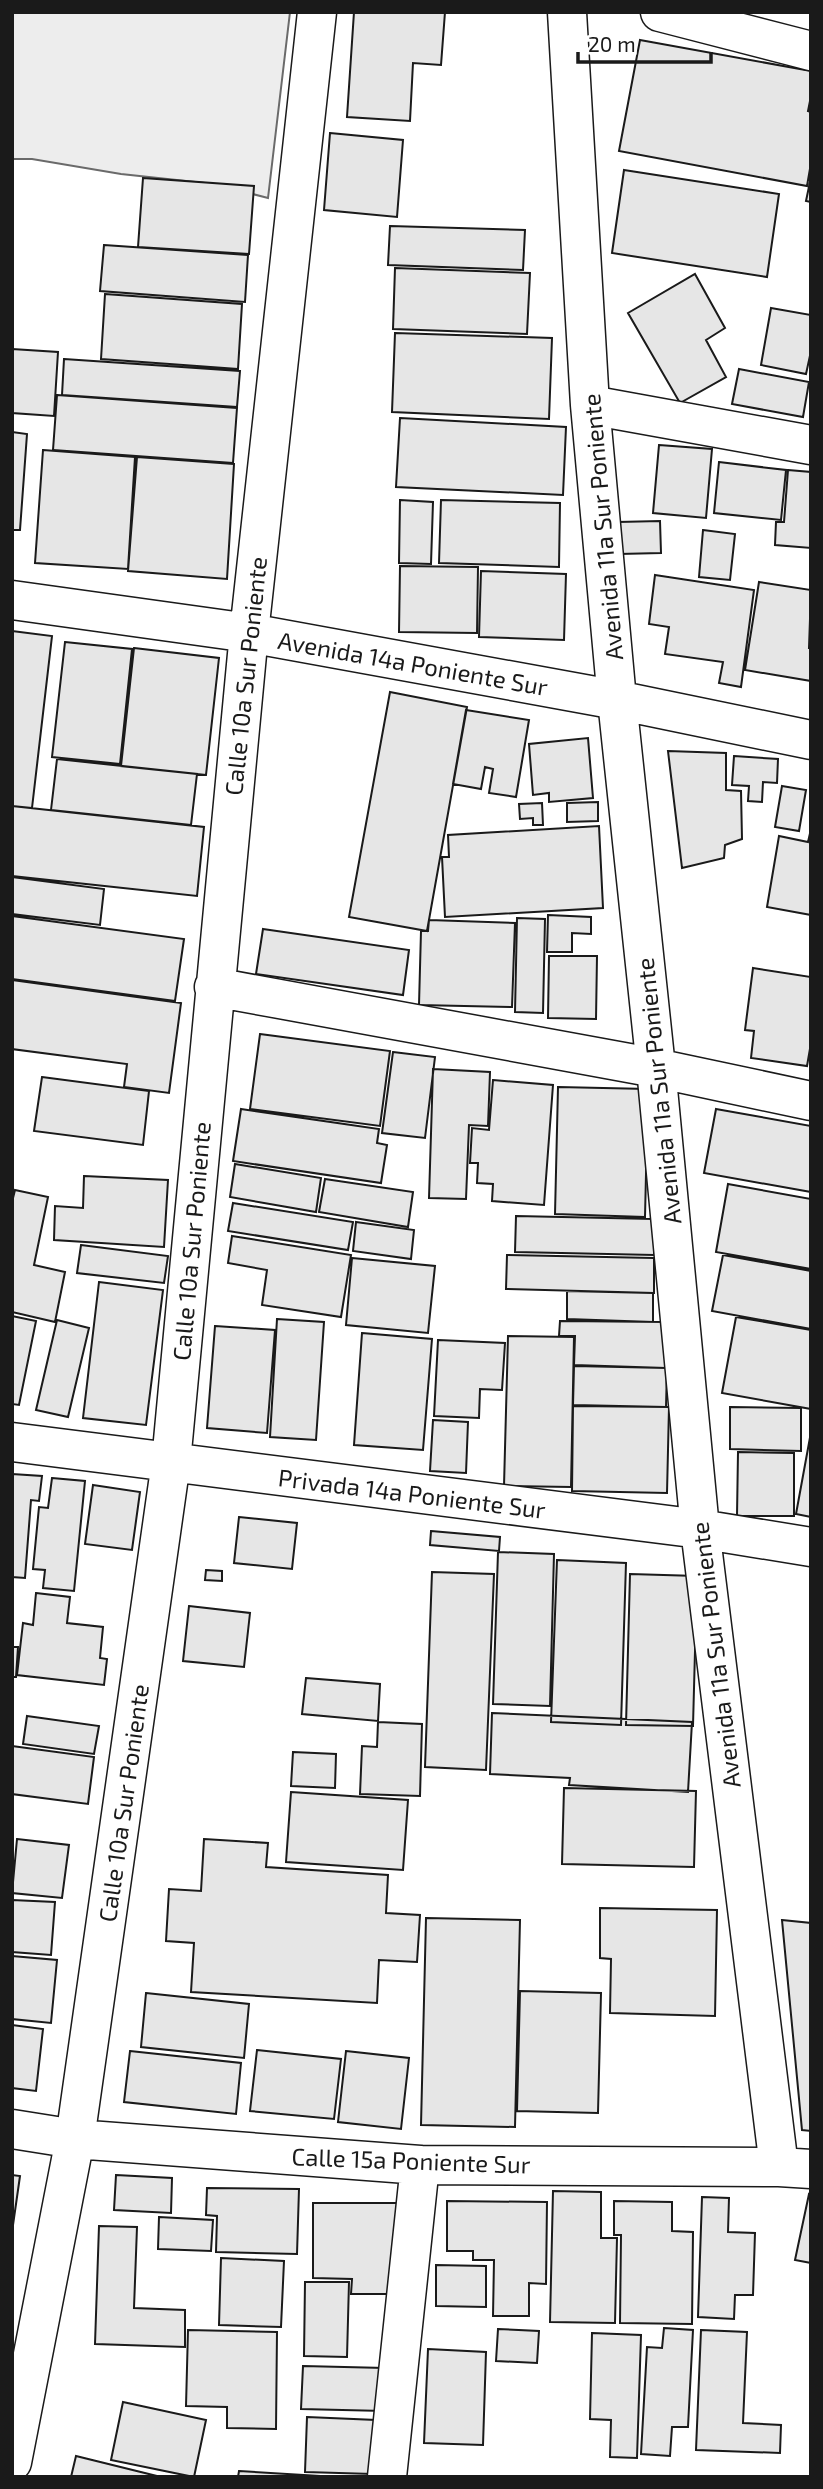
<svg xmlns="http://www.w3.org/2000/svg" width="823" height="2489" viewBox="0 0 823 2489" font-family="'Exo 2',sans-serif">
	<rect width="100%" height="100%" fill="#fff"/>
	<path fill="#ededed" stroke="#6a6a6a" stroke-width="2" d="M12,12H290L268,198L214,184L121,174L32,159H12Z"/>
	<path fill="#e6e6e6" stroke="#1a1a1a" stroke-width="2" d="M354,12H445L441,65L413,63L410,121L347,117Z
		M640,40L811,71V96L808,111L811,112V163L807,186L619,151Z
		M330,133L403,140L397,217L324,210Z
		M624,170L779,194L767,277L612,253Z
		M811,177V202L806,201Z
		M143,178L254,186L249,254L138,247Z
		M390,226L525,230L523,270L388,265Z
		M104,245L248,255L245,302L100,291Z
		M395,268L530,273L527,334L393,329Z
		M695,274L725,328L706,340L726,377L680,403L628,313Z
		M105,294L242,304L238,369L101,359Z
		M771,308L811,315V351L806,374L761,365Z
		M395,333L552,338L549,419L392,412Z
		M12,349L58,352L54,416L12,413Z
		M64,359L240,371L237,407L62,395Z
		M739,369L809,382L803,417L732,404Z
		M57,395L237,408L233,463L53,450Z
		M400,418L566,427L563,495L396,487Z
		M12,432L27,434L20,530H12Z
		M659,445L712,449L706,518L653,513Z
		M43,450L135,457L128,569L35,563Z
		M137,457L234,464L227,579L128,571Z
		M719,462L786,470L781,520L714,513Z
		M788,470L811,472V548L775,545L776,522H784Z
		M400,500L433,502L431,564L399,563Z
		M441,500L560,503L559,567L439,563Z
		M660,521L661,553L619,554L618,522Z
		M703,530L735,534L730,580L699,577Z
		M400,566L478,567L477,633L399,632Z
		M481,571L566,574L564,640L479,637Z
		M655,575L754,590L741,687L719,683L723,662L665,654L669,627L649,624Z
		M759,582L811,590L809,648H811V681L745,670Z
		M12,631L52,636L32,808L12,806Z
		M65,642L132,649L120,764L52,757Z
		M134,648L219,658L206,775L121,766Z
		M390,692L467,707L427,931L349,917Z
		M466,710L529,720L516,797L489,793L493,769L485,767L481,789L453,784Z
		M588,738L593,798L549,802V793L533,795L529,744Z
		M668,751L726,753V790L741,791L742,839L725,845L724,858L682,868Z
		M734,756L778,759L777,783L763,782L762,802L748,801L749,786L732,785Z
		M57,759L197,774L191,825L51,810Z
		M782,786L806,790L799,831L775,827Z
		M598,802V821L567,822V803Z
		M542,803L543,825H533V818L520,819L519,804Z
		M12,806L204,827L197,896L12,876Z
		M599,826L603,908L445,917L442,857H449L448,835Z
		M811,829V915L767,907L779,836L808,842Z
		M12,877L104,889L100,925L12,914Z
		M548,915L591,917V934L572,933V952H547Z
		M12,916L184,939L175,1001L12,979Z
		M517,918L545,919L543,1013L515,1012Z
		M429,920L515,923L512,1007L419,1005L421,931H428Z
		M263,929L409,950L403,995L256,974Z
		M549,956H597L596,1019L548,1018Z
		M753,968L811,977V1043L807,1066L751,1058L754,1031L745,1030Z
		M12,980L181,1003L169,1093L124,1087L127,1064L12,1049Z
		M260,1034L390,1051L380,1126L250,1109Z
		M393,1052L435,1057L425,1138L382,1133Z
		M433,1069L490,1072L488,1126L469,1125L466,1199L429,1198Z
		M42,1077L149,1091L143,1145L34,1131Z
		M493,1080L553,1085L544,1205L492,1201L493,1184L477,1183L478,1163H470L472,1128L489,1130Z
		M558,1087L648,1089L645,1217L555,1214Z
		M241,1109L379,1129L377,1143L387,1145L381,1183L233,1161Z
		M716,1109L811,1126V1192L704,1173Z
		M235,1164L321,1178L316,1212L230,1197Z
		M84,1176L168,1180L164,1247L54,1240L55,1206L83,1208Z
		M325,1179L413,1192L408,1227L319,1212Z
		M728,1184L811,1199V1269L716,1252Z
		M15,1190L48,1197L34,1265L65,1272L55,1322L12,1312V1202Z
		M233,1203L353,1222L348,1250L228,1231Z
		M516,1216L654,1219V1255L515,1252Z
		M356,1222L414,1230L411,1259L353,1251Z
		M232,1236L351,1255L341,1317L262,1305L267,1270L228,1263Z
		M81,1245L168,1256L164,1283L77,1273Z
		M507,1255L654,1258V1293L506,1289Z
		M723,1255L811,1271V1329L712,1311Z
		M352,1258L435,1266L428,1333L346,1325Z
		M99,1282L163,1290L146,1425L83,1418Z
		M567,1291L653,1293V1322L567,1319Z
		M12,1316L36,1321L19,1405L12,1404Z
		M736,1317L811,1330V1409L722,1393Z
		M277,1319L324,1322L316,1440L270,1437Z
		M57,1320L89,1328L68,1417L36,1410Z
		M560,1321L667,1322L666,1368L574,1365L575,1336H559Z
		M215,1326L275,1330L267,1433L207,1428Z
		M362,1333L432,1339L423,1450L354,1445Z
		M508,1336L574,1337L571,1487L504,1486Z
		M438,1340L505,1343L502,1390L480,1389L479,1418L434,1416Z
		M574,1366L667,1368L666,1407L573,1405Z
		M573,1406L669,1407L667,1493L572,1491Z
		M730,1407L801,1408V1451L730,1449Z
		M433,1420L468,1422L466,1473L430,1471Z
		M811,1432V1517L796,1514Z
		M738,1452L794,1453V1516H737Z
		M12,1474L42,1476L39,1501L31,1500L25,1578L12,1577Z
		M52,1478L85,1481L74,1591L43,1588L45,1570L33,1569L39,1507L48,1508Z
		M93,1485L140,1492L132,1550L85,1544Z
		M239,1517L297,1523L292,1569L234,1563Z
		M431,1531L500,1537L499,1551L430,1545Z
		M498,1552L554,1554L550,1706L493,1704Z
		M557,1560L626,1563L621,1725L551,1722Z
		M206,1570L222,1571V1581L205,1580Z
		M432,1572L494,1574L486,1770L425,1767Z
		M630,1574L697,1576L693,1726L626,1725Z
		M36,1593L70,1597L67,1623L103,1627L100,1658L107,1659L104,1685L17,1675L23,1623L33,1625Z
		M189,1606L250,1613L244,1667L183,1661Z
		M12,1647H18L16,1677H12Z
		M306,1678L380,1684L378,1721L302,1714Z
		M492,1713L692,1722L688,1792L569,1785L570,1778L490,1774Z
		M27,1716L99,1726L94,1754L23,1744Z
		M378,1722L422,1724L420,1796L360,1794L362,1746L377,1747Z
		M12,1746L94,1757L88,1804L12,1794Z
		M293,1752L336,1754L335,1788L291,1786Z
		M564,1788L696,1791L694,1867L562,1864Z
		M291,1792L408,1800L403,1870L286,1862Z
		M17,1839L69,1845L62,1898L12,1893Z
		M204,1839L268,1843L266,1867L388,1875L386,1913L420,1915L417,1962L379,1960L377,2003L191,1992L194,1943L166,1941L169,1889L201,1891Z
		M12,1900L55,1902L51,1955L12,1952Z
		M600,1908L717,1910L715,2016L610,2013L611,1959L600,1958Z
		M426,1918L520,1920L515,2127L421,2125Z
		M782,1920L811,1923V2131L802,2130Z
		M12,1956L57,1960L51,2023L12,2019Z
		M520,1991L601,1993L598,2113L517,2111Z
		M146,1993L249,2004L244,2058L141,2047Z
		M12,2025L43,2029L36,2091L12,2088Z
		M257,2050L341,2059L334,2119L250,2111Z
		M130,2051L241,2063L236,2114L124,2102Z
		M346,2051L409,2058L401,2129L338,2122Z
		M12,2175L20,2176L12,2232Z
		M116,2175L172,2178L171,2213L114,2210Z
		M207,2188L299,2189L297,2254L216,2252L217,2216L206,2215Z
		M553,2191L601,2192V2238H617L615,2323L550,2322Z
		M809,2194L811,2195V2263L795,2260Z
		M702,2197L729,2198L728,2232L755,2233L753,2295H735L734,2319L698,2317Z
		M447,2201L547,2202L546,2284L529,2283V2316H493L494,2260H473V2251H447Z
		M614,2201L672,2202V2231L693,2232L692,2324L620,2323L621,2235H614Z
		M313,2203H400V2294H351L352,2279L313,2278Z
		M159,2217L213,2220L211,2251L158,2249Z
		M99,2226L137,2227L134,2308L185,2310V2347L95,2344Z
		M221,2258L284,2261L281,2327L219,2325Z
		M436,2265L486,2266V2307L436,2306Z
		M305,2282H349L347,2357L304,2356Z
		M664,2328L693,2330L688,2427H672L670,2456L641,2454L647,2347L662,2348Z
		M498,2329L539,2331L537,2363L496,2361Z
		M188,2330L277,2332L276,2429L227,2428V2407L186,2406Z
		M701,2330L747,2332L743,2423L781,2425L780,2453L696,2450Z
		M592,2333L641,2335L637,2458L610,2457L611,2420L590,2419Z
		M428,2349L486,2352L483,2445L424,2443Z
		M303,2366L385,2368L384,2411L301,2409Z
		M123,2402L206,2420L194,2477L111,2460Z
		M307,2417L376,2420L373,2474L305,2472Z
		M76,2456L161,2477H71Z
		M239,2471L337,2477H238Z"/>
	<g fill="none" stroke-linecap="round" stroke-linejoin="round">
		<defs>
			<path id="street" d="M567,12L590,405L617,700L656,1068L700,1529L779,2167
				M660,12L811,51
				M590,405L811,445
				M12,600L249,633L617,700L811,740
				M214,987L656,1068L811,1101
				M12,1442L700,1529L811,1547
				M12,2129L75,2139L420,2165L779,2167L811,2169
				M12,2462L75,2139L171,1462L249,633L317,12
				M387,2477L420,2165"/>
		</defs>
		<use href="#street" stroke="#1a1a1a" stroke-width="41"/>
		<use href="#street" stroke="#fff" stroke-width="38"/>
	</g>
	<g text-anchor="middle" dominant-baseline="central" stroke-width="5" stroke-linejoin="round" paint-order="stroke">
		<g font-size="24" fill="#1a1a1a" stroke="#fff">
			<text transform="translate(602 527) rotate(-95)">Avenida 11a Sur Poniente</text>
			<text transform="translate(413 663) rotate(10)">Avenida 14a Poniente Sur</text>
			<text transform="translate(245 676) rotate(-84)">Calle 10a Sur Poniente</text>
			<text transform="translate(658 1091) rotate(-96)">Avenida 11a Sur Poniente</text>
			<text transform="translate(191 1241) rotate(-85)">Calle 10a Sur Poniente</text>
			<text transform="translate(412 1493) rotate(7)">Privada 14a Poniente Sur</text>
			<text transform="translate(715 1655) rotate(-97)">Avenida 11a Sur Poniente</text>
			<text transform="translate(123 1803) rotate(-82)">Calle 10a Sur Poniente</text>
			<text transform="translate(411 2160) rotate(2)">Calle 15a Poniente Sur</text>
		</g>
	</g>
	<rect width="823" height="2489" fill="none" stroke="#1a1a1a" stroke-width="28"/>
	<path d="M578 52v10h133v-10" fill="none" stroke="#1a1a1a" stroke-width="3.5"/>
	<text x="588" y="52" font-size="21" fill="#1a1a1a" stroke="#ffffff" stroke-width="5" paint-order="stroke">20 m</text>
</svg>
